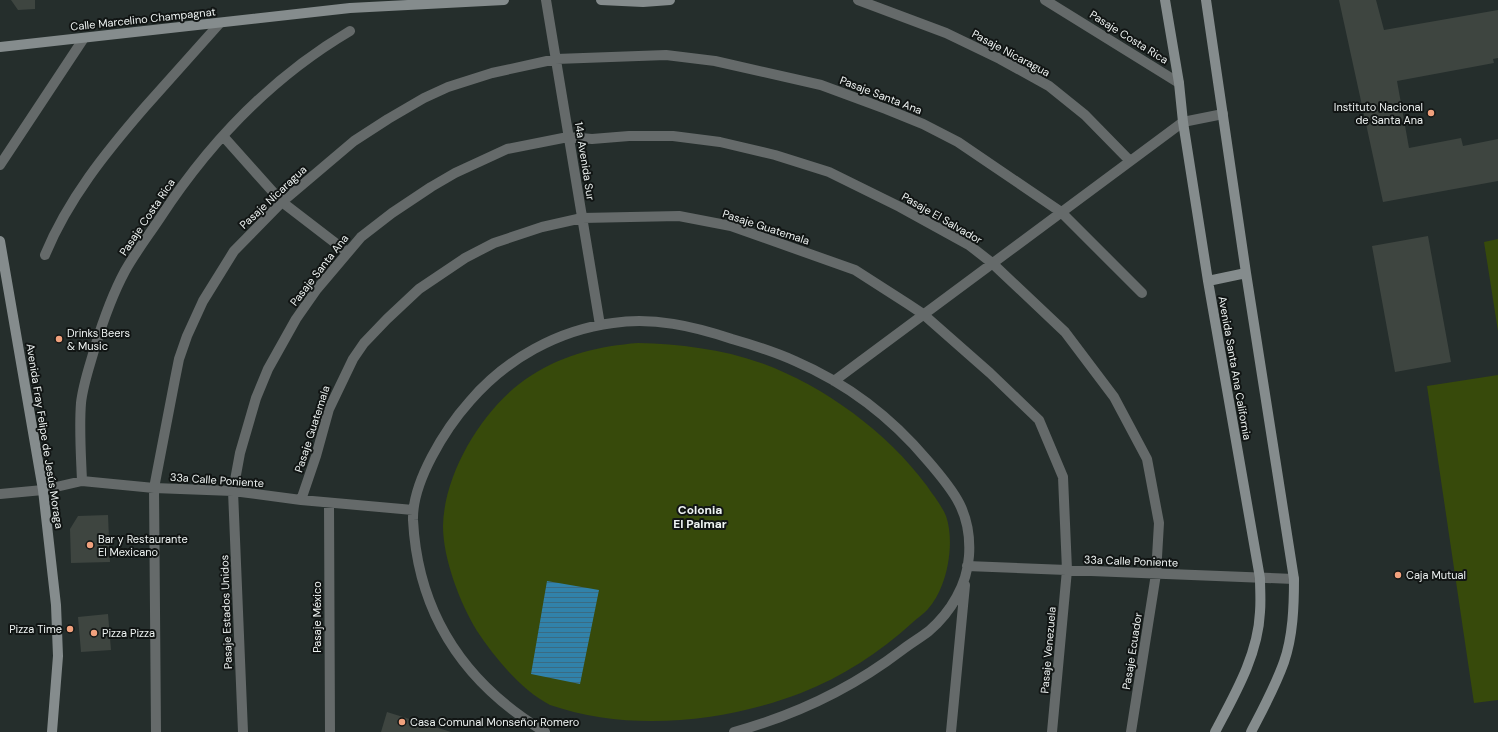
<svg xmlns="http://www.w3.org/2000/svg" width="1498" height="732" viewBox="0 0 1498 732" font-family="'DM Sans',sans-serif">
	<defs>
		<pattern id="water-rules" width="6" height="5" patternUnits="userSpaceOnUse"><rect width="6" height="5" fill="#3182aa"/><path d="M0 2.5h6" fill="none" stroke="#3a6b83"/></pattern>
	</defs>
	<rect width="100%" height="100%" fill="#252e2c"/>
	<path fill="#374a0b" d="M1498,239V331L1484,242Z
		M638,343C679,344 722,349 761,363C824,386 887,432 927,486C933,495 942,506 946,516C953,536 950,565 942,585C939,593 934,602 928,609C924,614 917,618 912,623C880,652 842,677 801,693C722,723 629,732 550,705C521,690 495,658 477,631C460,603 443,559 443,526C444,471 486,403 532,375C565,354 600,346 638,343Z
		M1498,375V700L1474,703L1427,386Z"/>
	<path fill="url(#water-rules)" d="M547,581L599,590L580,684L531,674Z"/>
	<path fill="#3e4540" d="M11,0H35V9L18,10Z
		M1339,0H1376L1384,30L1498,10V58L1493,59L1494,63L1397,81L1409,148L1461,138L1463,146L1498,139V181L1383,202Z
		M1428,236L1451,362L1395,372L1372,246Z
		M108,515L110,562L71,563L70,529L78,516Z
		M108,614L111,650L81,652L78,617Z
		M387,712L451,732H381Z"/>
	<g fill="none" stroke-linecap="round" stroke-linejoin="round">
		<path stroke="#656a6a" stroke-width="10" d="M546,0L600,325
			M858,0L946,33L1000,59L1049,86L1085,115L1130,161
			M1045,0L1179,83
			M223,136L282,202L347,252
			M0,165L84,38
			M45,255C68,199 106,152 145,107C170,79 195,51 220,23
			M834,381L1183,122L1223,114
			M82,481C81,456 79,428 81,403C83,384 90,365 95,347C103,321 112,295 125,271C135,253 148,236 160,218C209,143 272,77 350,31
			M0,494L43,490L82,481L154,488L233,491L301,500L413,510
			M301,500L316,456L329,409L353,359L364,343L387,319L419,289L465,258L494,243L542,227L582,218L679,216L731,226L855,270L908,304L923,314L990,373L1039,420L1063,477L1067,570L1052,732
			M329,503L330,732
			M967,566L1294,579
			M156,732L154,488L175,379L179,359L187,336L203,301L234,251L282,202L354,141L388,119L424,98L448,87L492,73L556,59L666,55L715,61L821,85L886,109L923,124L958,142L1061,212L1142,293
			M243,732L233,491L240,453L256,398L268,369L296,319L317,289L361,237L392,213L431,187L455,173L507,149L568,137L592,139L629,136H673L720,142L775,155L829,172L900,207L969,245L992,263L1065,332L1114,397L1147,459L1159,523L1156,574L1131,732
			M545,732C465,684 418,615 413,520C412,482 445,429 470,401C506,359 558,330 613,323C654,317 693,326 732,339C753,345 775,352 795,361C846,383 892,418 928,461C954,491 972,513 969,556C967,585 951,612 929,631C920,638 911,643 902,650C851,689 796,715 734,732
			M951,732L965,585"/>
		<path stroke="#858c8d" stroke-width="10" d="M601,0L643,2L670,0
			M1165,0L1179,83L1183,122L1208,281L1260,578C1260,589 1261,600 1260,612C1258,655 1235,694 1215,732
			M1206,0L1246,273L1294,579C1294,606 1293,636 1284,662C1275,687 1263,709 1251,732
			M0,47L350,8L504,0
			M0,241L43,490L56,605L58,656L52,732
			M1208,281L1246,273"/>
	</g>
	<g fill="#f1a17d" stroke="#111514" stroke-width="1.5">
		<circle cx="1431" cy="113" r="4"/>
		<circle cx="59" cy="339" r="4"/>
		<circle cx="90" cy="545" r="4"/>
		<circle cx="1398" cy="575" r="4"/>
		<circle cx="70" cy="629" r="4"/>
		<circle cx="94" cy="633" r="4"/>
		<circle cx="402" cy="722" r="4"/>
	</g>
	<g text-anchor="middle" dominant-baseline="central" stroke-width="4" stroke-linejoin="round" paint-order="stroke">
		<g font-size="11" fill="#eef3f2" stroke="#111514">
			<text transform="translate(143 19) rotate(-6)">Calle Marcelino Champagnat</text>
			<text transform="translate(1129 37) rotate(32)">Pasaje Costa Rica</text>
			<text transform="translate(1011 53) rotate(28)">Pasaje Nicaragua</text>
			<text transform="translate(881 95) rotate(21)">Pasaje Santa Ana</text>
			<text transform="translate(585 161) rotate(81)">14a Avenida Sur</text>
			<text transform="translate(273 197) rotate(-43)">Pasaje Nicaragua</text>
			<text transform="translate(147 217) rotate(-56)">Pasaje Costa Rica</text>
			<text transform="translate(942 218) rotate(30)">Pasaje El Salvador</text>
			<text transform="translate(766 227) rotate(18)">Pasaje Guatemala</text>
			<text transform="translate(319 270) rotate(-52)">Pasaje Santa Ana</text>
			<text transform="translate(1235 368) rotate(80)">Avenida Santa Ana California</text>
			<text transform="translate(312 429) rotate(-72)">Pasaje Guatemala</text>
			<text transform="translate(45 436) rotate(81)">Avenida Fray Felipe de Jesús Moraga</text>
			<text transform="translate(217 480) rotate(4)">33a Calle Poniente</text>
			<text transform="translate(1131 561) rotate(2)">33a Calle Poniente</text>
			<text transform="translate(226 612) rotate(-92)">Pasaje Estados Unidos</text>
			<text transform="translate(317 617) rotate(-90)">Pasaje México</text>
			<text transform="translate(1048 650) rotate(-85)">Pasaje Venezuela</text>
			<text transform="translate(1132 651) rotate(-81)">Pasaje Ecuador</text>
		</g>
		<g font-size="11" fill="#eef3f2" stroke="#111514" text-anchor="start">
			<text x="1423" y="107" text-anchor="end">Instituto Nacional<tspan x="1423" dy="13">de Santa Ana</tspan></text>
			<text x="67" y="333">Drinks Beers<tspan x="67" dy="13">&amp; Music</tspan></text>
			<text x="98" y="539">Bar y Restaurante<tspan x="98" dy="13">El Mexicano</tspan></text>
			<text x="1406" y="575">Caja Mutual</text>
			<text x="62" y="629" text-anchor="end">Pizza Time</text>
			<text x="102" y="633">Pizza Pizza</text>
			<text x="410" y="722">Casa Comunal Monseñor Romero</text>
		</g>
		<g font-size="12" font-weight="bold" fill="#eef3f2" stroke="#111514">
			<text x="700" y="510">Colonia<tspan x="700" dy="14">El Palmar</tspan></text>
		</g>
	</g>
</svg>
